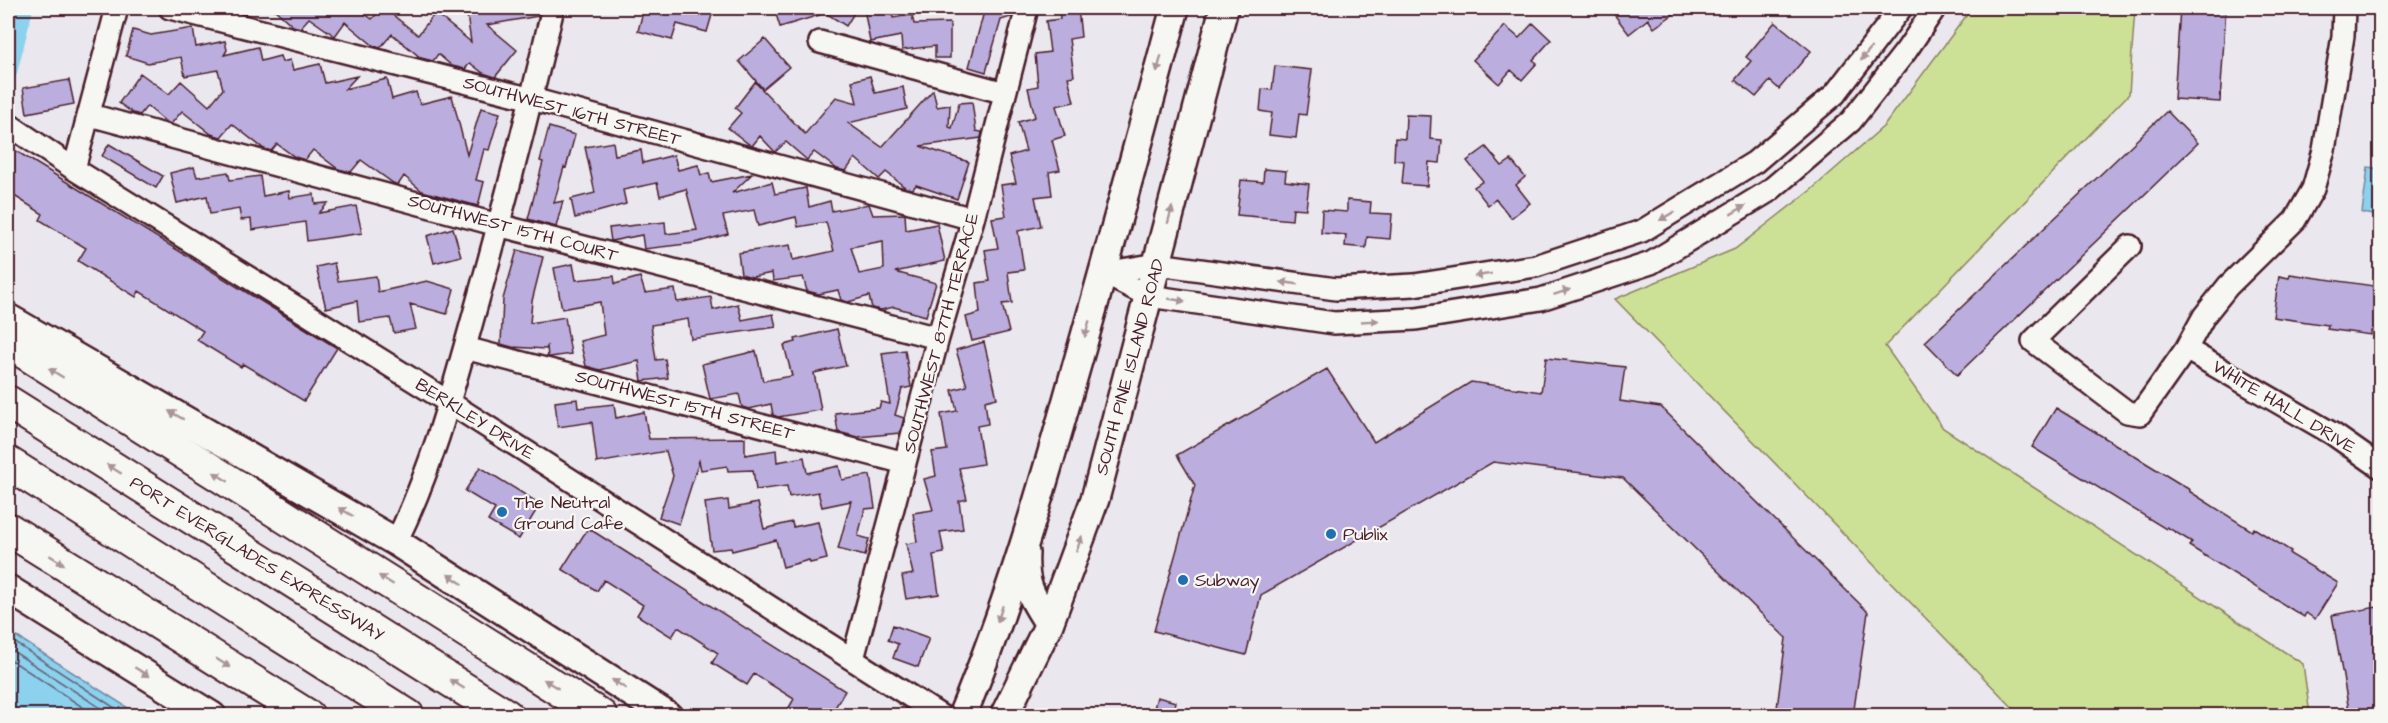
<svg xmlns="http://www.w3.org/2000/svg" width="2388" height="723" viewBox="0 0 2388 723" font-family="'Architects Daughter',sans-serif">
	<rect width="100%" height="100%" fill="#eae8ee"/>
	<filter id="ink" filterUnits="userSpaceOnUse"><feTurbulence type="fractalNoise" baseFrequency=".0167" numOctaves="2"/><feDisplacementMap in="SourceGraphic" scale="12" xChannelSelector="R" yChannelSelector="G"/><feConvolveMatrix kernelMatrix="1 2 1 2 8 2 1 2 1" color-interpolation-filters="sRGB"/></filter>
	<g filter="url(#ink)">
		<path fill="#cde196" stroke="#8c8060" stroke-width="1.5" d="M1972,8H2135L2129,94L1885,346L1943,428L2303,664L2310,715H2020L1615,299L1735,249L1811,190L1884,126Z"/>
		<path fill="#8cd1ee" stroke="#728aa0" stroke-width="1.5" d="M2368,167L2380,169V216L2362,213Z
			M8,631L139,715H8Z"/>
		<g fill="none" stroke-linecap="round" stroke-linejoin="round">
			<path stroke="#646679" stroke-width="1.5" d="M8,638L127,716
				M8,648L113,716
				M8,658L96,716"/>
			<path stroke="#8cd1ee" stroke-width="18" d="M8,72L24,8"/>
		</g>
		<path fill="#bbaedf" stroke="#4a1f2b" stroke-width="1.5" fill-rule="evenodd" d="M273,8H357L372,19L382,8H384L418,35L435,13L471,42L466,8H540L538,16L487,25L517,50L495,77L483,73L470,63L465,69L452,66L438,54L433,61L421,58L392,34L380,48L374,46L345,22L335,36L309,18L300,28L293,26Z
			M644,8H714L707,32L677,24L672,40L638,31Z
			M774,8H845L854,13L846,26L826,13L780,27Z
			M864,8H891L893,18L912,15L914,24L950,23V58H935V46L902,50L901,36L870,42Z
			M985,8H1014L1011,17L1001,20L986,72L969,67Z
			M1059,8H1078L1081,37L1069,39L1074,76L1068,77L1074,102L1056,106L1065,136L1052,140L1060,170L1049,172L1052,195L1035,197L1041,226L1018,231L1024,270L1008,272L1012,303L1002,304L1009,332L972,341L966,317L980,313L977,283L990,281L985,250L998,248L992,218L1006,216L1001,185L1016,183L1009,156L1026,151L1018,122L1035,117L1028,88L1038,86L1035,54L1050,52L1046,21L1060,19Z
			M1621,8H1682L1654,28L1648,19L1629,34L1613,13Z
			M2180,8H2226L2220,102L2174,99Z
			M1775,22L1811,51L1779,89L1770,81L1756,97L1735,80L1751,61L1746,57Z
			M1533,23L1551,40L1533,60L1537,63L1522,80L1511,70L1499,84L1473,60L1505,26L1519,38Z
			M193,28L196,47L225,41L227,50L224,55L258,47L261,61L280,56L282,62L290,60L293,70L320,64L325,83L357,76L345,89L387,79L392,99L416,92L420,104L452,96L467,155L481,108L500,113L489,150L484,149L476,180L484,182L478,206L422,191L404,176L398,185L393,183L361,160L351,172L338,169L313,150L305,160L295,157L277,144L271,151L264,149L232,124L221,137L211,134L182,111L171,124L166,122L147,106L140,115L133,113L119,103L140,73L169,94L181,81L209,106L223,89L218,70L185,76L181,57L148,63L126,56L133,30L151,35Z
			M765,39L789,67L763,89L739,61Z
			M1275,66L1312,70L1306,115L1299,114L1296,138L1269,135L1272,113L1260,111L1262,89L1272,90Z
			M870,76L875,93L903,87L907,109L848,123L882,147L933,90L937,107L950,105L949,127L952,128L959,103L972,102L976,131L982,132L981,138L920,146L969,162L957,199L916,185L913,189L906,188L886,172L879,179L855,158L846,171L837,169L814,152L807,160L786,142L775,152L760,136L752,146L750,145L728,128L741,113L735,108L755,82L805,134L836,97L857,103L852,81Z
			M69,80L74,104L27,113L23,88Z
			M2167,111L2198,143L1957,375L1925,342Z
			M1406,115L1431,116L1430,139L1442,140L1440,163L1429,162L1427,186L1402,184L1404,161L1394,160L1395,138L1405,139Z
			M549,127L575,135L566,168L564,167L554,203L563,201L556,227L528,219L543,162L540,161Z
			M613,142L615,155L641,150L643,163L674,155L678,170L698,165L701,175L709,173L711,182L752,174L732,193L772,182L775,194L806,188L809,207L830,201L832,211L869,204L873,215L905,214L906,230L937,224L945,261L895,272L936,283L926,316L894,307L881,310L872,308L869,296L848,302L841,300L838,290L819,294L807,291L803,277L773,281L772,273L752,277L741,274L738,253L790,245L793,260L834,251L826,222L798,227L796,217L758,226L754,210L723,216L728,234L695,243L644,249L642,235L611,241L609,228L665,222L666,234L697,230L686,189L660,196L657,183L623,190L626,204L575,218L571,199L595,193L585,147ZM883,241L884,269L859,274L851,247Z
			M109,144L163,176L156,188L102,156Z
			M8,146L337,348L304,401L243,364L241,367L197,340L203,331L139,291L136,297L78,261L86,248L40,220L43,214L8,192Z
			M1486,147L1502,166L1511,160L1525,177L1516,185L1530,203L1511,218L1496,199L1488,205L1474,187L1483,181L1467,161Z
			M194,167L197,177L228,172L230,180L260,176L263,196L289,191L290,198L314,194L315,204L328,203L319,213L356,206L362,233L307,241L305,222L252,230L251,219L241,220L239,209L210,214L207,196L177,203L170,173Z
			M1264,169L1286,171L1285,181L1309,184L1306,209L1293,208L1292,220L1237,215L1241,180L1263,182Z
			M1347,200L1371,202L1370,213L1392,214L1390,239L1367,237L1366,248L1345,246L1346,235L1321,233L1322,210L1347,212Z
			M453,228L461,256L434,263L427,236Z
			M517,250L543,257L532,301L530,323L565,317L571,354L550,357H548L547,347L546,349L512,347L501,344L503,299Z
			M334,263L338,281L376,276L378,292L427,281L454,289L447,314L410,304L416,329L394,333L390,318L359,322L357,301L326,308L316,267Z
			M573,264L576,280L614,276L615,284L640,277L645,293L675,289L677,302L711,297L713,310L738,304L742,320L773,314L776,327L691,339L688,319L651,325L656,360L665,359L668,378L642,381L639,361L600,370L586,366L580,341L604,335L600,302L562,309L554,268Z
			M2290,274L2374,286L2373,290L2380,291V333L2371,331V335L2327,329L2328,325L2273,317L2279,276L2289,278Z
			M837,329L846,366L814,373L821,410L778,417L773,415L771,404L749,409L742,407L739,394L710,399L702,364L756,351L763,381L792,376L784,345L796,342L795,339Z
			M984,342L997,398L985,401L988,424L977,426L983,464L959,468L967,499L959,501L963,529L940,532L944,553L933,555L939,594L906,599L902,576L913,574L906,544L917,542L913,513L933,510L924,479L936,476L932,452L947,450L941,414L957,411L952,390L967,386L956,350Z
			M905,350L911,387L902,389L895,415L904,418L900,433L858,437L838,432L835,413L879,408L881,402L890,404L882,353Z
			M1546,358L1625,367L1620,401L1661,407L1868,612L1853,716H1776L1786,638L1623,478L1493,462L1261,595L1246,655L1154,631L1195,485L1177,455L1327,369L1374,442L1471,382L1541,392Z
			M577,399L578,408L614,404L616,418L644,412L649,439L745,438V455L776,450L777,462L804,457L807,473L839,466L842,480L870,475L875,508L865,509L858,536L869,539L865,556L838,549L851,501L822,507L818,492L789,497L787,486L756,490L753,470L728,471L727,466L701,470L699,461L679,524L659,517L673,476L666,451L597,463L592,422L558,427L555,402Z
			M2056,408L2190,490L2189,491L2252,531L2254,528L2270,538L2291,551L2290,554L2338,583L2315,619L2306,613L2304,617L2189,546L2192,542L2167,527L2166,529L2032,447Z
			M480,467L540,504L519,539L488,521L495,509L465,491Z
			M728,500L729,509L758,503L764,529L792,522L793,527L818,522L827,559L810,563L809,560L783,567L776,540L732,551L731,548L712,550L705,503Z
			M588,528L845,691L830,716H784L794,699L754,674L747,685L712,663L718,653L678,627L672,637L637,615L643,605L604,580L597,591L562,569Z
			M2377,607L2380,625V716H2350L2332,615Z
			M893,625L929,638L918,667L893,658L898,644L888,640Z
			M1157,697L1176,702L1172,716H1152Z"/>
		<g fill="none" stroke-linecap="round" stroke-linejoin="round">
			<defs>
				<path id="minor" d="M170,8L532,99L973,219
					M820,42L1005,93
					M90,115L498,225L938,338
					M8,124L74,169L450,403L941,716
					M74,169L117,8
					M2130,246L2033,341L2127,412L2140,414L2186,349L2204,316L2228,286L2295,220L2313,189L2324,150L2343,36L2344,8
					M1103,273L1149,296L1334,323L1416,319L1541,299L1651,263L1769,191L1851,121L1906,51L1935,8
					M1103,273L1158,264L1336,289L1414,285L1536,266L1642,231L1755,162L1835,94L1901,8
					M465,348L905,463
					M2186,349L2333,434L2380,467
					M396,542C434,465 455,382 478,300C505,203 530,106 553,8
					M853,659L938,338L973,219L1027,8"/>
				<path id="major" d="M8,318L396,542L668,716
					M1025,553C1023,586 1032,597 1049,624
					M8,589L212,716
					M962,716C1008,605 1042,490 1074,375C1109,253 1142,130 1175,8
					M1004,716L1049,624L1095,499L1224,8"/>
				<path id="highway" d="M8,342L601,716
					M8,402L507,716
					M8,463L408,716
					M8,529L308,716"/>
			</defs>
			<use href="#minor" stroke="#4a1f2b" stroke-width="26"/>
			<use href="#major" stroke="#4a1f2b" stroke-width="32"/>
			<use href="#highway" stroke="#4a1f2b" stroke-width="36"/>
			<use href="#minor" stroke="#f6f6f2" stroke-width="21"/>
			<use href="#major" stroke="#f6f6f2" stroke-width="27"/>
			<use href="#highway" stroke="#f6f6f2" stroke-width="32"/>
		</g>
		<defs><path id="oneway-solid" d="M-6-.8H1V-3.2L6.5 0L1 3.2V.8H-6Z" transform="scale(1.5)"/></defs>
		<g fill="#a99598">
			<use href="#oneway-solid" transform="translate(1866 54) rotate(128)"/>
			<use href="#oneway-solid" transform="translate(1159 64) rotate(105)"/>
			<use href="#oneway-solid" transform="translate(1738 210) rotate(-31)"/>
			<use href="#oneway-solid" transform="translate(1170 215) rotate(-75)"/>
			<use href="#oneway-solid" transform="translate(1667 216) rotate(149)"/>
			<use href="#oneway-solid" transform="translate(1483 275) rotate(171)"/>
			<use href="#oneway-solid" transform="translate(1289 283) rotate(-172)"/>
			<use href="#oneway-solid" transform="translate(1562 292) rotate(-18)"/>
			<use href="#oneway-solid" transform="translate(1177 300) rotate(9)"/>
			<use href="#oneway-solid" transform="translate(1370 321) rotate(-3)"/>
			<use href="#oneway-solid" transform="translate(1087 329) rotate(106)"/>
			<use href="#oneway-solid" transform="translate(56 373) rotate(-148)"/>
			<use href="#oneway-solid" transform="translate(176 415) rotate(-150)"/>
			<use href="#oneway-solid" transform="translate(114 469) rotate(-148)"/>
			<use href="#oneway-solid" transform="translate(221 477) rotate(-148)"/>
			<use href="#oneway-solid" transform="translate(346 512) rotate(-150)"/>
			<use href="#oneway-solid" transform="translate(1079 544) rotate(-70)"/>
			<use href="#oneway-solid" transform="translate(57 560) rotate(32)"/>
			<use href="#oneway-solid" transform="translate(455 579) rotate(-147)"/>
			<use href="#oneway-solid" transform="translate(386 580) rotate(-148)"/>
			<use href="#oneway-solid" transform="translate(1000 614) rotate(108)"/>
			<use href="#oneway-solid" transform="translate(223 663) rotate(32)"/>
			<use href="#oneway-solid" transform="translate(142 672) rotate(32)"/>
			<use href="#oneway-solid" transform="translate(457 684) rotate(-148)"/>
			<use href="#oneway-solid" transform="translate(551 684) rotate(-148)"/>
			<use href="#oneway-solid" transform="translate(619 684) rotate(-147)"/>
		</g>
	</g>
	<g fill="#1f6fb2" stroke="#f6f6f2" stroke-width="2">
		<circle cx="502" cy="512" r="6"/>
		<circle cx="1331" cy="534" r="6"/>
		<circle cx="1183" cy="580" r="6"/>
	</g>
	<g text-anchor="middle" dominant-baseline="central" stroke-width="4.5" stroke-linejoin="round" paint-order="stroke">
		<g font-size="18" fill="#4a1f2b" stroke="#f6f6f2">
			<text transform="translate(572 111) rotate(15)">SOUTHWEST 16TH STREET</text>
			<text transform="translate(513 228) rotate(15)">SOUTHWEST 15TH COURT</text>
			<text transform="translate(941 333) rotate(-75)">SOUTHWEST 87TH TERRACE</text>
			<text transform="translate(1130 367) rotate(-75)">SOUTH PINE ISLAND ROAD</text>
			<text transform="translate(685 405) rotate(15)">SOUTHWEST 15TH STREET</text>
			<text transform="translate(2284 407) rotate(31)">WHITE HALL DRIVE</text>
			<text transform="translate(475 419) rotate(32)">BERKLEY DRIVE</text>
			<text transform="translate(257 559) rotate(32)">PORT EVERGLADES EXPRESSWAY</text>
		</g>
		<g font-size="18" fill="#4a1f2b" stroke="#f6f6f2" text-anchor="start">
			<text x="514" y="502">The Neutral<tspan x="514" dy="21">Ground Cafe</tspan></text>
			<text x="1343" y="534">Publix</text>
			<text x="1195" y="580">Subway</text>
		</g>
	</g>
	<rect width="2388" height="723" fill="none" stroke="#f6f6f2" stroke-width="30"/>
	<rect x="15" y="15" width="2358" height="693" fill="none" stroke="#4a1f2b" stroke-width="2" filter="url(#ink)"/>
</svg>
